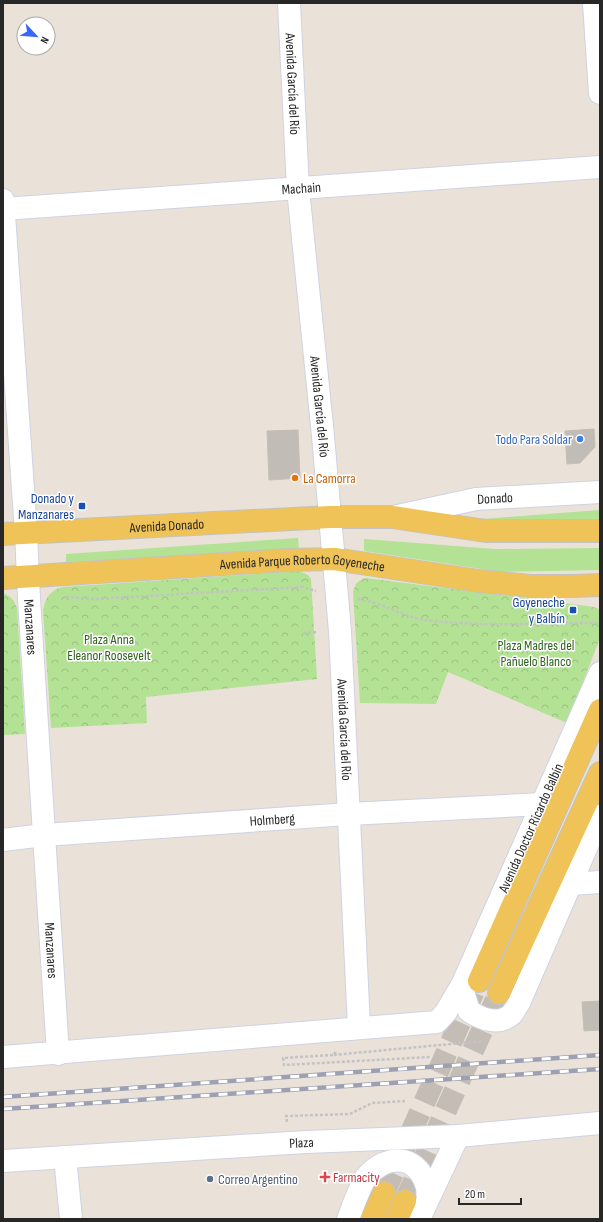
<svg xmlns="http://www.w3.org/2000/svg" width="603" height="1222" viewBox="0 0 603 1222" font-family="'Sofia Sans Condensed',sans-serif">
	<defs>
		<pattern id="park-crowns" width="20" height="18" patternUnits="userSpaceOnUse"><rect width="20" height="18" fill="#b3e294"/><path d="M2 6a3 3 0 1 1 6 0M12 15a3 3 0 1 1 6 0" fill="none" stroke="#9ac280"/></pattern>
	</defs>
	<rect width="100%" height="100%" fill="#eae2d9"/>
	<path fill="#b3e294" d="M600,510V521L495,523L482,519Z
		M298,538L299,550L66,562V554Z
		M364,539L495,549L600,548V570L501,572L364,551Z"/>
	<path fill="url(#park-crowns)" d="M299,571L308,575L311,579L317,679L146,697L147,723L51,728L43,610C46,597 50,590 63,587Z
		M366,578L595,607L600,610V638L567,723L448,672L436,704L360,703L353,592C355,584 358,580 366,578Z
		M3,593C11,596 14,600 17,608L25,734L3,735Z"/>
	<path fill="#c2bcb6" stroke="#c5beb3" d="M594,429L595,447L580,463L567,464L565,431Z
		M298,430L300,478L269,480L267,431Z
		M600,1001V1030L584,1031L582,1002Z"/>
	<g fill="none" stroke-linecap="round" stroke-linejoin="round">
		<path stroke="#c3bdb5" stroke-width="22" stroke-dasharray="22 11" stroke-linecap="butt" d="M384,1193L474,991
			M405,1201L499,993"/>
		<defs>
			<g id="minor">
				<path id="s1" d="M289,3L298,189L323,436L340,631L359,1027"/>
				<path d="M594,3L600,93"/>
				<path id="s2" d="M3,200L26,533L29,599L58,1054"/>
				<path id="s3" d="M3,209L600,167"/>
				<path id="s4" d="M393,517L476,499L600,492"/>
				<path d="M600,673L463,983L464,995L469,1011C481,1019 499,1026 512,1014C514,1011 517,1006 519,1003L600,816"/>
				<path id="s5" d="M3,840L44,835L349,814L542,804"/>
				<path d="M570,884L600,882"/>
				<path d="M3,1057L437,1022L446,1012L463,983"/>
				<path d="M65,1157L71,1219"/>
				<path id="s6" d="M3,1161L306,1142L458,1136L600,1123"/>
				<path d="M348,1219C352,1209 361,1183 367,1176C386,1155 415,1153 426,1184C428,1188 427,1194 428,1199"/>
				<path d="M419,1219L458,1136"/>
			</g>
			<g id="major">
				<path id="s7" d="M3,534L330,517H392L486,531H600"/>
				<path id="s8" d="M3,578L288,560L334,559L479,581L530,586H573L600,585"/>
				<path d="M479,981L600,710"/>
				<path d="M499,993L600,773"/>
				<path d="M372,1219L384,1193"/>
				<path d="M397,1219L405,1201"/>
			</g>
		</defs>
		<use href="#minor" stroke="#ced3e1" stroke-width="24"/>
		<use href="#major" stroke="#c3c3c3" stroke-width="24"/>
		<path stroke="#c3c3c3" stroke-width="2.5" stroke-dasharray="3 2" stroke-linecap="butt" d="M66,597L95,599L302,587L316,591
			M358,599C382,603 402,616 425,620C481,627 543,623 600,623
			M303,633L318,632
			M336,1052L333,1055L483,1041
			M333,1055L283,1058L284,1065L430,1057
			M287,1122L286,1116L350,1114L372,1103L405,1101"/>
		<use href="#minor" stroke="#fff" stroke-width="22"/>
		<use href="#major" stroke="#f0c358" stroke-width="22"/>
		<defs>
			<path id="rail" d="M3,1097L600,1055
				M3,1109L600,1069"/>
		</defs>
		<use href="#rail" stroke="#9ca0b2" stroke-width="4.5"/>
		<use href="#rail" stroke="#fff" stroke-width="3" stroke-dasharray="9" stroke-linecap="butt"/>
	</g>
	<circle fill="#3f7fe0" stroke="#fff" stroke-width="1.5" cx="580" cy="439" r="4"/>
	<circle fill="#e8710a" stroke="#fff" stroke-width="1.5" cx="295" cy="478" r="4"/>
	<g fill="#1a4fb4" stroke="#fff" stroke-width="1.5">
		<rect x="78" y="502" width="8" height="8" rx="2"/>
		<rect x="569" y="606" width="8" height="8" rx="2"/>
	</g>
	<path fill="#e0444e" stroke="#fff" stroke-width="1.5" d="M323 1171h4v4h4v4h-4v4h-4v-4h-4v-4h4z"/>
	<circle fill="#5c6f8a" stroke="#fff" stroke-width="1.5" cx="210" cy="1179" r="4"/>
	<g text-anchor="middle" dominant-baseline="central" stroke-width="3" stroke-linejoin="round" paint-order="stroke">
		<g font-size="14" fill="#272727" stroke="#fff">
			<text stroke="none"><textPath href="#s1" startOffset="81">Avenida García del Río</textPath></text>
			<text stroke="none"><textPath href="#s3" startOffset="299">Machain</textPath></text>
			<text stroke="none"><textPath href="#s1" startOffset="405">Avenida García del Río</textPath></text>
			<text stroke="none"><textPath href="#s4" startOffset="104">Donado</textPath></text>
			<text stroke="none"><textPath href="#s7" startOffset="164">Avenida Donado</textPath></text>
			<text stroke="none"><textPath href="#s8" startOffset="300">Avenida Parque Roberto Goyeneche</textPath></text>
			<text stroke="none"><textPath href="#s2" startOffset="428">Manzanares</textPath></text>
			<text stroke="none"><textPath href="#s1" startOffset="729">Avenida García del Río</textPath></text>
			<text stroke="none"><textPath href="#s5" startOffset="270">Holmberg</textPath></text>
			<text transform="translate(531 828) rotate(-66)">Avenida Doctor Ricardo Balbín</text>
			<text stroke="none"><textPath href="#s2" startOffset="752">Manzanares</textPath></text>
			<text stroke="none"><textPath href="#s6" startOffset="299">Plaza</textPath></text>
		</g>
		<g font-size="14" fill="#366cbe" stroke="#fff" text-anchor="end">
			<text x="572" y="439">Todo Para Soldar</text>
		</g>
		<g font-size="14" fill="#c56008" stroke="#fff" text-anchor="start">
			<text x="303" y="478">La Camorra</text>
		</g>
		<g font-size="14" fill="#164399" stroke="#fff" text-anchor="end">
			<text x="74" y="498">Donado y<tspan x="74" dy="16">Manzanares</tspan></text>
			<text x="565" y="602">Goyeneche<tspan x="565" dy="16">y Balbín</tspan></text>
		</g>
		<g font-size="14" fill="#2d6319" stroke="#fff">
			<text x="109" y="639">Plaza Anna<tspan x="109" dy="16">Eleanor Roosevelt</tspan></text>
			<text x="536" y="645">Plaza Madres del<tspan x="536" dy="16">Pañuelo Blanco</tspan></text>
		</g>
		<g font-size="14" fill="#be3a42" stroke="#fff" text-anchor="start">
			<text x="333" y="1177">Farmacity</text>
		</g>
		<g font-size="14" fill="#4e5e75" stroke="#fff" text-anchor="start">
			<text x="218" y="1179">Correo Argentino</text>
		</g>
	</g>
	<rect width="603" height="1222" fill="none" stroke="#272727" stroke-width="8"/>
	<g transform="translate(36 36) rotate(116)"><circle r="19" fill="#ffffff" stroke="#a9a9a9"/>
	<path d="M0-3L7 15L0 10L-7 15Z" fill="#3667f9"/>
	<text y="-6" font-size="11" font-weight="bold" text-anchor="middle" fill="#272727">N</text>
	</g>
	<path d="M459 1198v6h62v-6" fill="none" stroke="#272727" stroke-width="2"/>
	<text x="465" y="1198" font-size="12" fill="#272727" stroke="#ffffff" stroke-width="3" paint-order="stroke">20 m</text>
</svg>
